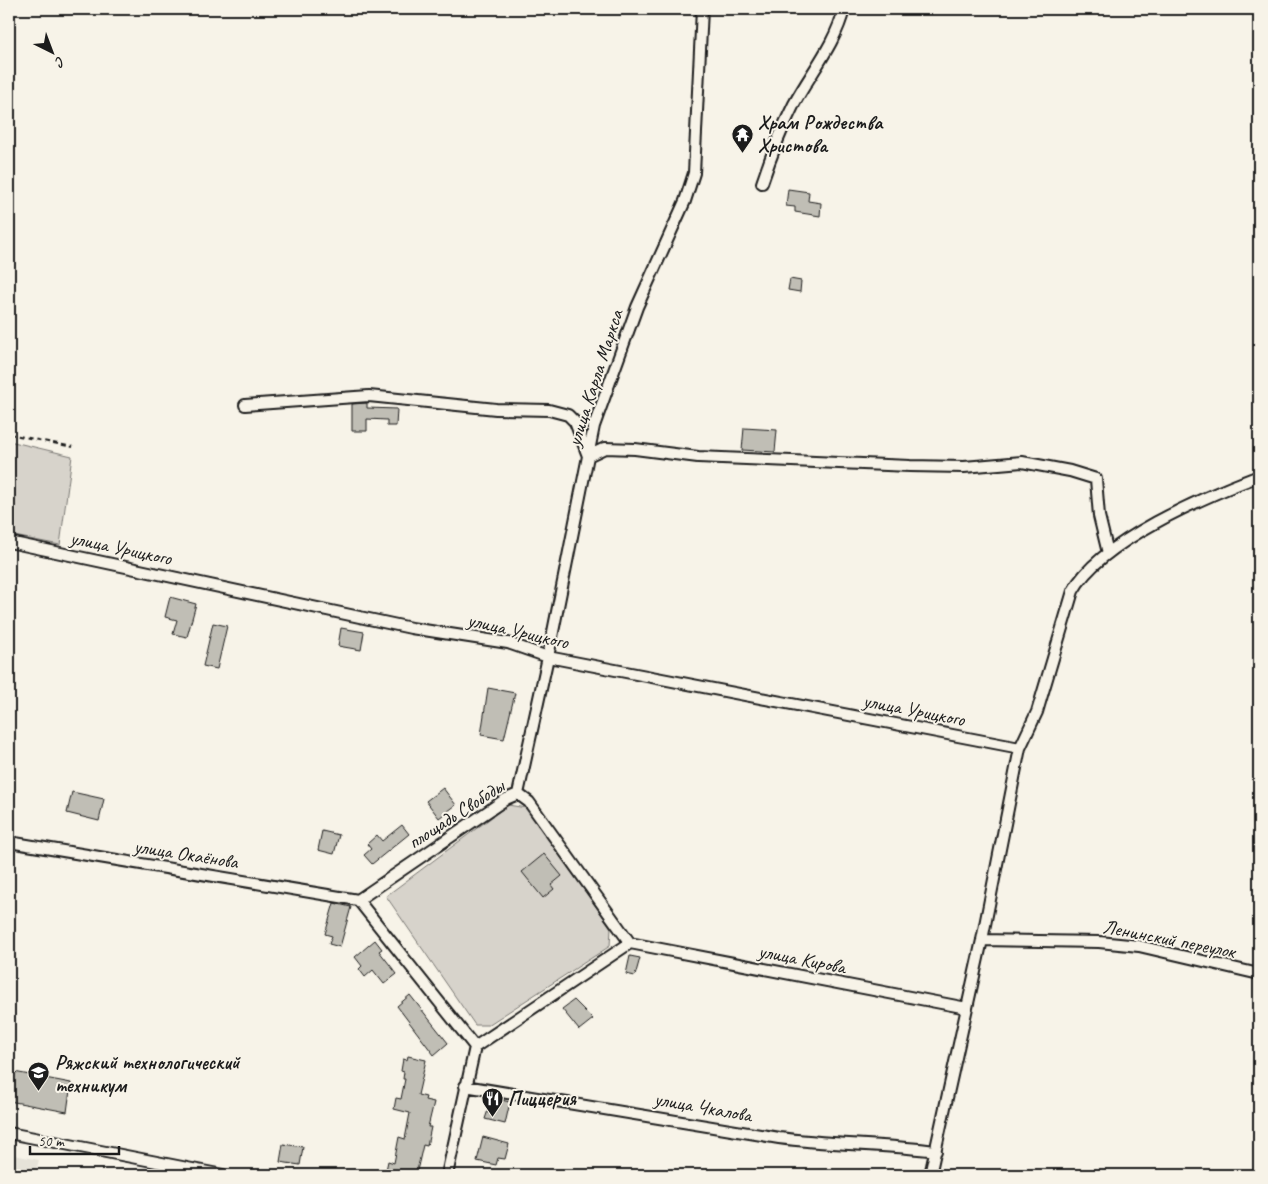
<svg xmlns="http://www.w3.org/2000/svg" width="1268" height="1184" viewBox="0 0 1268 1184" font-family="Caveat,sans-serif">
	<rect width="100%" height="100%" fill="#f7f3e8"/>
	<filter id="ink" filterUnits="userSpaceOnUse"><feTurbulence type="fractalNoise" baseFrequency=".02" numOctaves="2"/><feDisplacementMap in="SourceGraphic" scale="10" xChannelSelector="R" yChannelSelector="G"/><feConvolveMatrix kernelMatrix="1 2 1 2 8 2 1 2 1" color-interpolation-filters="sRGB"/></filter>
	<g filter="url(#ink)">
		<path fill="#e6e3d9" d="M9,1154L39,1160L35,1175H9Z"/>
		<path fill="#d7d3cb" stroke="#7a7874" d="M9,441L72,456L60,545L9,535Z
			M508,805L526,808L611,928L610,946L488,1025H475L386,896Z"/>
		<path fill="#c0beb5" stroke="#1c1c1c" d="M788,189L809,192L808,201L821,203L820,216L795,212V207L786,206Z
			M790,279L801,281L800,292L788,290Z
			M367,403V408L397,409L396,426H387V420L367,419V431H352V404Z
			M744,428L777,430L775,452L742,450Z
			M170,597L196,604L187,637L173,634L177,620L165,617Z
			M213,623L227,626L217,669L203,666Z
			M341,628L364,632L361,650L338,646Z
			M488,688L515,693L504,739L481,735Z
			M443,788L456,805L439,818L426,801Z
			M72,792L104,799L99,821L67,813Z
			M402,825L409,834L372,864L364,855L371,849L367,844L377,835L382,841Z
			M322,831L339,835L334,854L318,850Z
			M544,854L562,876L551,885L554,889L543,898L522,872Z
			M334,903L351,907L340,947L329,944L332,936L325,934Z
			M375,940L382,949L379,951L397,974L384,984L373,970L365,977L359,969L362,966L355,957Z
			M630,956L640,958L635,976L626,974Z
			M410,995L448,1043L434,1055L397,1006Z
			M574,1000L593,1019L579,1030L562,1009Z
			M408,1056L426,1060L418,1095L426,1097L425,1100L434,1102L428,1127H431L427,1146L423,1145L416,1175H385L388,1161L394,1163L399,1137L405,1139L410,1113L394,1109L396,1098L401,1099L405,1079H403L404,1072L401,1071L403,1059L407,1060Z
			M9,1071L71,1083L67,1112L9,1101Z
			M492,1098L510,1102L505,1124L485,1119Z
			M483,1137L509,1144L505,1159L498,1158L496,1165L477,1161Z
			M283,1144L303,1147L300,1165L280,1162Z"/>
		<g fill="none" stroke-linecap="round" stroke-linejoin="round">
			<defs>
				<path id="minor" d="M762,183C771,156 781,130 794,104C810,74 836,43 844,9
					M245,405L369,396L496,409L549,410L568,415L575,422L588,456L605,448L635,449L698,457L910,466L964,467L1022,462L1070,471L1096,479L1099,516L1108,553
					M9,542L411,628L508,643L548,657L1020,748
					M518,794L548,657L594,426L637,307L685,201L694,173L702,9
					M9,842L358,900
					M982,940L1099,942L1139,946L1259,974
					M630,943L967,1008
					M475,1047L358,900L506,799L518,794L529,802L630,943
					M475,1047L630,943
					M465,1086L779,1138C831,1145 884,1144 936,1151
					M9,1133L223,1175
					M447,1175L475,1047
					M930,1175L982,940L1020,748L1037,712L1073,591C1100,541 1206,496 1259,476"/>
			</defs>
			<use href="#minor" stroke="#1c1c1c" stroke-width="14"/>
			<path stroke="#1c1c1c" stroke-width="2" stroke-dasharray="5 4" stroke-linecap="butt" d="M9,434L73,447"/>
			<use href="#minor" stroke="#f7f3e8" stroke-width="10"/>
		</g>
	</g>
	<defs>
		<symbol id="temple-pin" viewBox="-11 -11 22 30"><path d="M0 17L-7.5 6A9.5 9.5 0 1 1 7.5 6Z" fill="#1c1c1c" stroke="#f7f3e8"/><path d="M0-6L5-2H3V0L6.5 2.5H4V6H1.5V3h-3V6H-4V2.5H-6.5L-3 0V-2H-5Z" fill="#fff"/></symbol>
		<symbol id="university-pin" viewBox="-11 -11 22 30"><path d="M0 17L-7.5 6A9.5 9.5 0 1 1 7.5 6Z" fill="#1c1c1c" stroke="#f7f3e8"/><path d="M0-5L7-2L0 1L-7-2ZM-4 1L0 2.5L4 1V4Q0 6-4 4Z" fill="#fff"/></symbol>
		<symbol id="restaurant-pin" viewBox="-11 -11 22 30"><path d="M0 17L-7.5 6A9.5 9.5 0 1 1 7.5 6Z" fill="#1c1c1c" stroke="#f7f3e8"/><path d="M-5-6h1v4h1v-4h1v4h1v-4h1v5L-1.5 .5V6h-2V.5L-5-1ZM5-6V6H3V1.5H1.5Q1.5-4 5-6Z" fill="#fff"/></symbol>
	</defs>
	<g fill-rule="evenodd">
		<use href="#temple-pin" x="730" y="122" width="25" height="34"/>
		<use href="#university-pin" x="26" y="1060" width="25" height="34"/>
		<use href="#restaurant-pin" x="480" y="1086" width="25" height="34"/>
	</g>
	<g text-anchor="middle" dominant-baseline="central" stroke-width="4" stroke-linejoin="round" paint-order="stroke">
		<g font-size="20" font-weight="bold" fill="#1c1c1c" stroke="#f7f3e8" text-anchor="start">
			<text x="758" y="122">Храм Рождества<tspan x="758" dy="23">Христова</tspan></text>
			<text x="55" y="1062">Ряжский технологический<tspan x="55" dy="23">техникум</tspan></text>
			<text x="508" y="1098">Пиццерия</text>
		</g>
		<g font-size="20" fill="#1c1c1c" stroke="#f7f3e8">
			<text transform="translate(595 378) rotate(-72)">улица Карла Маркса</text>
			<text transform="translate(121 548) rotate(12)">улица Урицкого</text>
			<text transform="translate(518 631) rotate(13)">улица Урицкого</text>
			<text transform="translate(914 710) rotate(11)">улица Урицкого</text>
			<text transform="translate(456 814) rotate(-33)">площадь Свободы</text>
			<text transform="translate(186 854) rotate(9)">улица Окаёнова</text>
			<text transform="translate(1169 939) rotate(11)">Ленинский переулок</text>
			<text transform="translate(802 959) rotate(11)">улица Кирова</text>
			<text transform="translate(703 1107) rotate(10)">улица Чкалова</text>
		</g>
	</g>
	<rect width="1268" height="1184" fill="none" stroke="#f7f3e8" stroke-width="30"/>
	<rect x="15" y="15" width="1238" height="1154" fill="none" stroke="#1c1c1c" stroke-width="2" filter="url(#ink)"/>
	<g transform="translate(52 52) rotate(138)" stroke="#f7f3e8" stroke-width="4" paint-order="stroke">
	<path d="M0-4L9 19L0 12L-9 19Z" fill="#1c1c1c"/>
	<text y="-8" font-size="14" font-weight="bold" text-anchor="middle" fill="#1c1c1c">С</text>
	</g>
	<path d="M30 1146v8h89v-8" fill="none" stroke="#1c1c1c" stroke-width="2.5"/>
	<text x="38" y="1146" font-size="15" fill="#1c1c1c" stroke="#f7f3e8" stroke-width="4" paint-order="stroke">50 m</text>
</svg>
